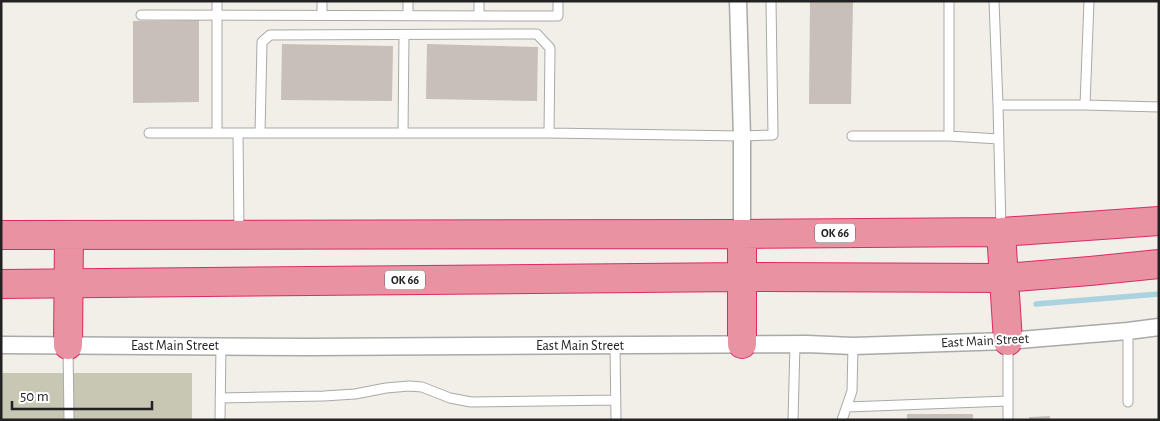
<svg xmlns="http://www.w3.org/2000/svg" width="1160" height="421" viewBox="0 0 1160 421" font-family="'Alegreya Sans',sans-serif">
	<rect width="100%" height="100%" fill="#f2efe9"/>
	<path fill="#c7c7b4" d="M1,373H192V420H1Z"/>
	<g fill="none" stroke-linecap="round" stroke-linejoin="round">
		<path stroke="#aad3df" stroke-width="5.5" d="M1036,304L1159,294"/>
	</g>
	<path fill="#c7bfb8" d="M810,1H853L851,104H809Z
		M199,20V102L133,103V21Z
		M282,44L393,46L392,101L281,100Z
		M427,44L538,47L537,101L426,99Z
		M907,414H973V420H907Z
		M1050,416V420H1029V417Z"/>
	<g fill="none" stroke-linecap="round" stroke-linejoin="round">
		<defs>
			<path id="lane" d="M217,1V133
				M322,1V15
				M994,1L998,105
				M1089,1L1085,105L1159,107
				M141,15L558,16V1
				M408,15V1
				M479,16V1
				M149,133H238L239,232
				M238,133H549L742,136L773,135L771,1
				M260,133L262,42L270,35L537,34L550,48L549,133
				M403,133L404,35
				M852,136H949L999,139
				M949,136V1
				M1001,230L998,105H1085
				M1128,331V402
				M615,346L616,420
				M68,348L69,420
				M220,398L324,396L355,394L386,388L409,386L422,387L450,398L471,402L616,400
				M1008,401V420
				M847,407L1008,401V342
				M220,420L221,346
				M793,420L795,344
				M842,420L852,391L853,346"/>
			<path id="street" d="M738,1L742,136V234
				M1,345L309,347L807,344L853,346L1008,341L1128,331L1159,327"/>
			<path id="highway" d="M1001,232L1008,341
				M742,234V344
				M1,235L742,234L1001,232L1159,221
				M1,284L742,277L1003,278L1090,271L1159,264
				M68,345L69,235"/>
		</defs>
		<use href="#lane" stroke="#a9a9a9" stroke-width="11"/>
		<use href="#street" stroke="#a9a9a9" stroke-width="19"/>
		<use href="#highway" stroke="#dc2a67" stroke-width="30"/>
		<use href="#lane" stroke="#fff" stroke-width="9"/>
		<use href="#street" stroke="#fff" stroke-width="16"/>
		<use href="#highway" stroke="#e892a2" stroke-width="28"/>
	</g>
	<g text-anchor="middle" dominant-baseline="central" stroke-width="4" stroke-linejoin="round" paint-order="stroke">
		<g fill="#fff" stroke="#646464" stroke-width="1">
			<rect x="815" y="223.5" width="40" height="19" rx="4"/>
			<rect x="385" y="270.5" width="40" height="19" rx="4"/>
		</g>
		<g font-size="12" font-weight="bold" fill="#222">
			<text x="835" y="233">OK 66</text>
			<text x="405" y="280">OK 66</text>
		</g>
		<g font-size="14" fill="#222" stroke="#fff">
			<text transform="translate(985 341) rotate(-3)">East Main Street</text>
			<text x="175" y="346">East Main Street</text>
			<text x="580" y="346">East Main Street</text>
		</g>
	</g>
	<rect width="1160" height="421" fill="none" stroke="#222222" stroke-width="5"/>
	<path d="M12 401v8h140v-8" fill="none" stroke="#222222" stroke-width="2.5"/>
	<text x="20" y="401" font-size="15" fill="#222222" stroke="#ffffff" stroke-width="4" paint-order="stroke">50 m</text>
</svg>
